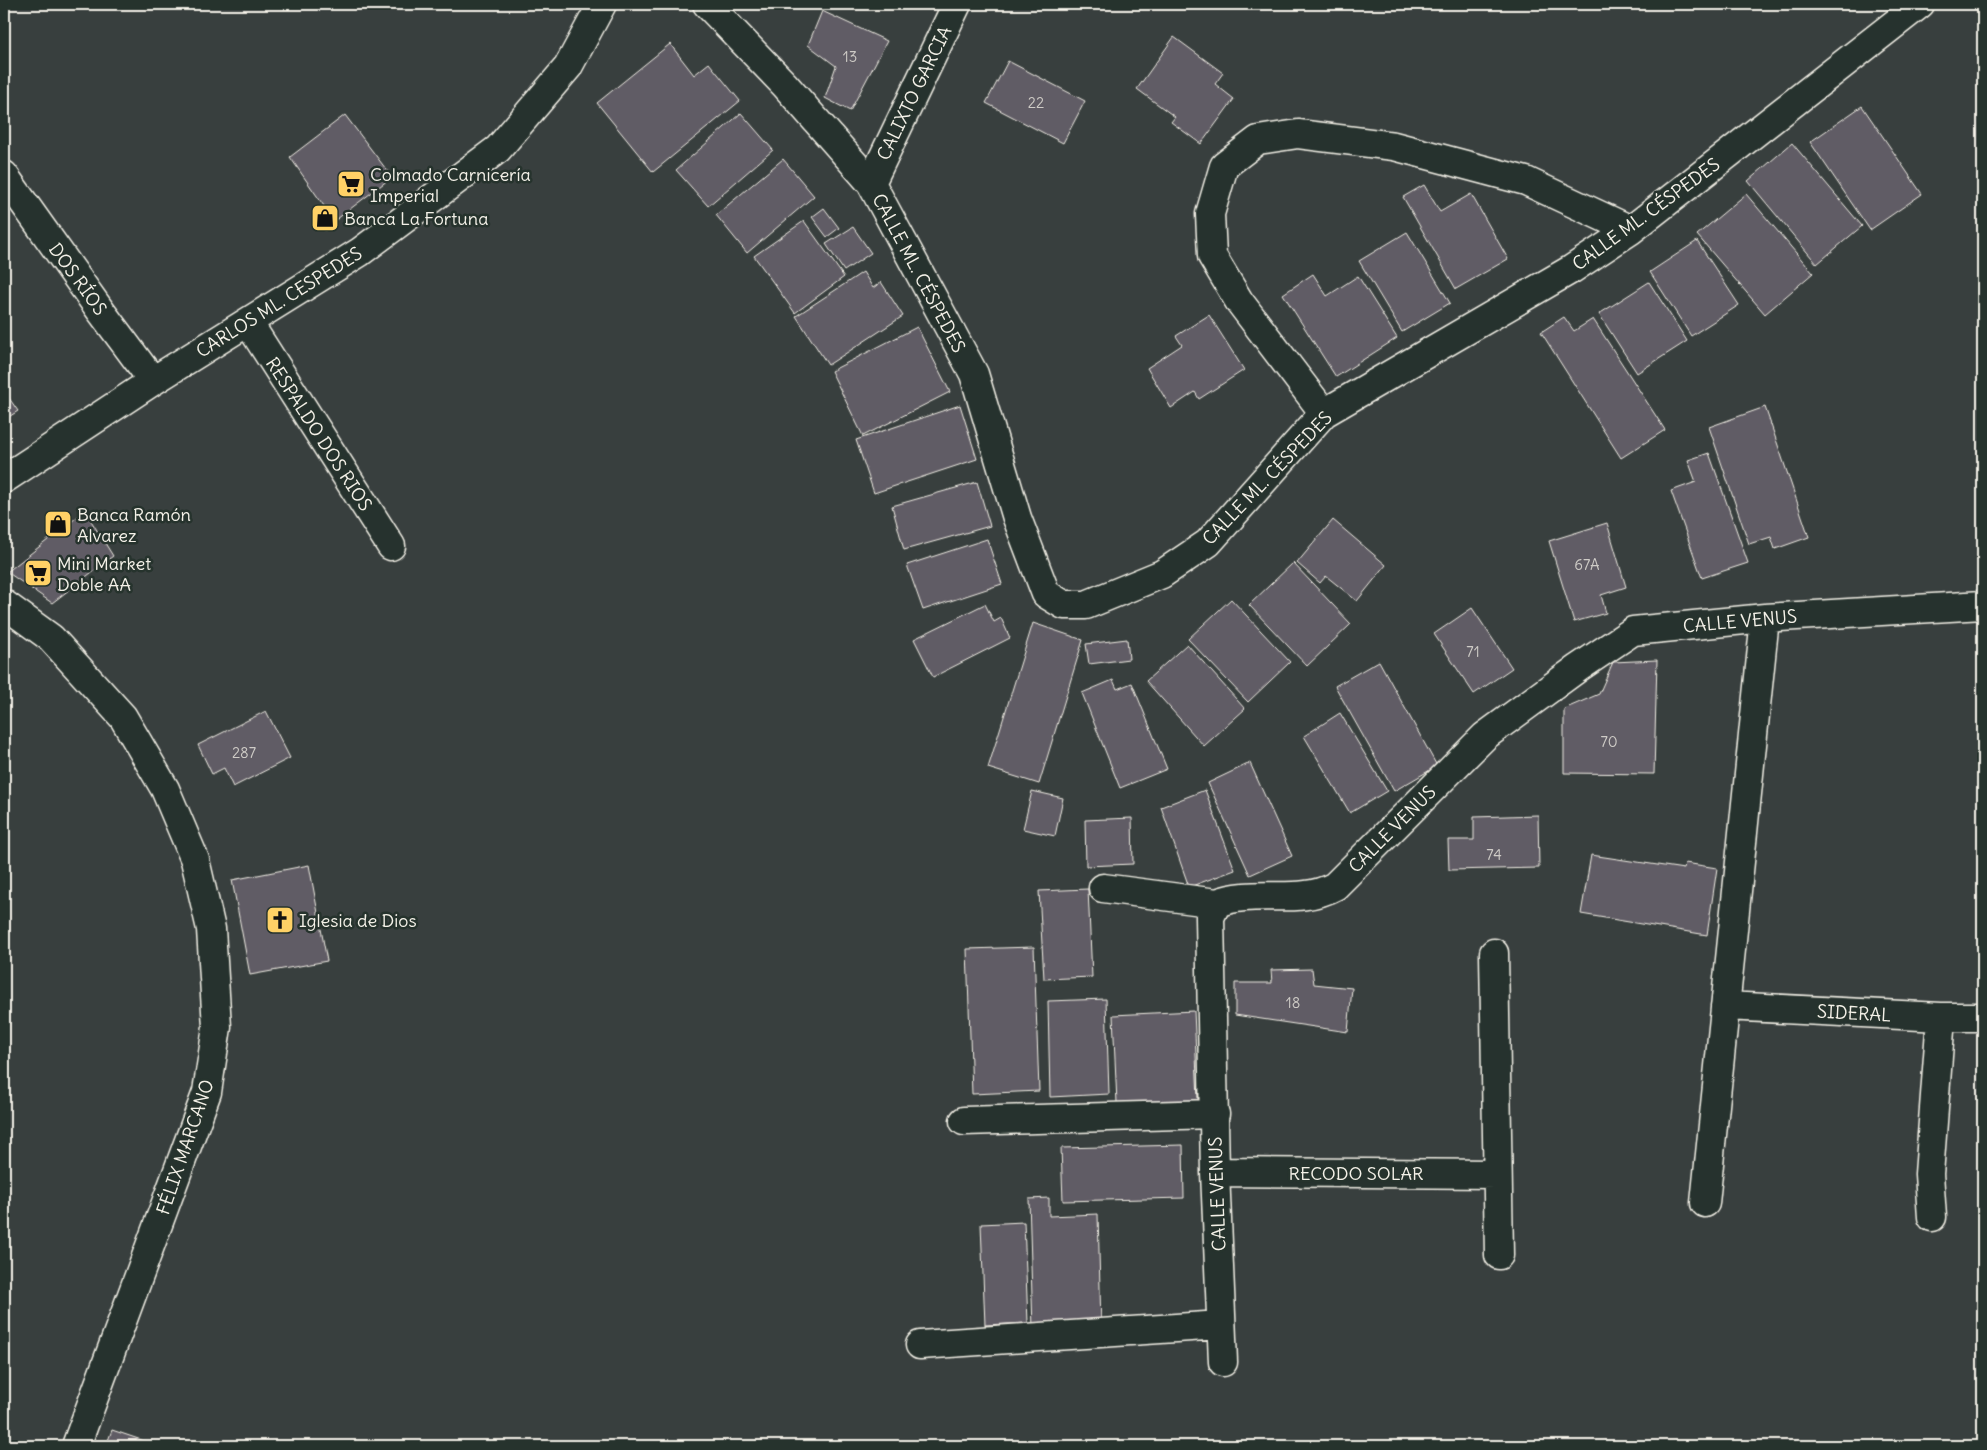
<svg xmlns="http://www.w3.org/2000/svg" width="1987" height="1450" viewBox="0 0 1987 1450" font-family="Delius,sans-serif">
	<rect width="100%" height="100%" fill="#383f3e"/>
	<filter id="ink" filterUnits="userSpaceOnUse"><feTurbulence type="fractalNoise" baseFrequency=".02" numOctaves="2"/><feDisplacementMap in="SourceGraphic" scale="10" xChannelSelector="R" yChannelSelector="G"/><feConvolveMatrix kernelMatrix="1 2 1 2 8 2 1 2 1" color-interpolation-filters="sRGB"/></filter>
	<g filter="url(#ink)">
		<path fill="#615b65" stroke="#f4f1e8" d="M822,11L887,41L850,111L825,98L836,66L808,45Z
			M1174,37L1223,73L1215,84L1234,99L1201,144L1171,122L1175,117L1137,89Z
			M670,44L694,75L709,63L740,101L653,172L597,103Z
			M1008,61L1085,101L1063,143L986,103Z
			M1862,106L1922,194L1870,230L1810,142Z
			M741,113L773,150L708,206L676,170Z
			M345,115L392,177L337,219L324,206L290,157Z
			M1792,143L1862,226L1817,264L1748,181Z
			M783,159L814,196L747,253L716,215Z
			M1424,185L1440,212L1471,194L1508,259L1456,289L1403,197Z
			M1746,194L1813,273L1765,314L1697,235Z
			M324,206L337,219L325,231L313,218Z
			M824,208L839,228L827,237L812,217Z
			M804,221L844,277L795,313L754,256Z
			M853,227L871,253L844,271L826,244Z
			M1407,232L1450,303L1402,332L1359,261Z
			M1697,241L1739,305L1691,336L1650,272Z
			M863,272L873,288L881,282L903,316L828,365L796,316Z
			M1313,274L1327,296L1358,276L1397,338L1336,377L1283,294Z
			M1649,282L1687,341L1637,373L1599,314Z
			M1209,315L1244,370L1199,399L1195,392L1171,408L1147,368L1182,345L1176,336Z
			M1564,317L1574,331L1593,319L1665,430L1621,458L1541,332Z
			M917,327L950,392L863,436L831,371Z
			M4,391L18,411L4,420Z
			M960,405L977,459L874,493L856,440Z
			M1765,407L1809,537L1775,549L1771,537L1749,544L1709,427Z
			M1709,453L1748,563L1702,578L1671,491L1696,482L1688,460Z
			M977,482L990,526L904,550L892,506Z
			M85,511L113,556L52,603L7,572Z
			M62,515L68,525L54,534L48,523Z
			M1333,520L1386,565L1357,601L1326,576L1320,583L1297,563Z
			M1607,523L1626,587L1601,595L1606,613L1574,622L1549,541Z
			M987,539L1002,584L923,610L907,565Z
			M1293,563L1351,624L1307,666L1249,605Z
			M1231,599L1290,662L1248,702L1188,639Z
			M985,604L994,622L1001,618L1010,638L933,677L914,639Z
			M1472,608L1512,668L1474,694L1434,634Z
			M1033,623L1083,640L1039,784L988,768Z
			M1127,639L1129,659L1089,664L1086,644Z
			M1187,644L1245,709L1204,746L1146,681Z
			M1657,660L1654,774L1564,773V709L1599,694L1613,662Z
			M1379,661L1437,766L1394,791L1335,686Z
			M1113,680L1117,689L1132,683L1167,769L1120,788L1082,693Z
			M266,711L290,758L233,787L224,768L212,774L198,745Z
			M1340,713L1387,791L1350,813L1304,736Z
			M1250,763L1292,856L1250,875L1208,783Z
			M1205,790L1235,870L1189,887L1161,807Z
			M1032,791L1063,798L1055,836L1023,829Z
			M1538,815L1539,868L1449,870L1448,840H1474V817Z
			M1132,818L1133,864L1086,866L1085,820Z
			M1591,855L1684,869L1685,863L1717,868L1707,935L1581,914Z
			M309,865L327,961L250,975L232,880Z
			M1088,889L1092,977L1044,979L1039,891Z
			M1034,947L1039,1091L972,1094L967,949Z
			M1312,969L1314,984L1352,988L1348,1032L1235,1015V983H1272L1271,970Z
			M1106,999L1109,1094L1050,1097L1048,1001Z
			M1194,1011L1198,1100L1117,1103L1113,1015Z
			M1183,1145L1184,1198L1063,1201L1061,1148Z
			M1049,1198V1216L1098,1214L1101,1326L1033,1329L1029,1199Z
			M1024,1222L1028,1323L985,1325L981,1224Z
			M112,1430L159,1446H106Z"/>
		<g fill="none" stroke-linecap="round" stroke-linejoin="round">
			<defs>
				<path id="minor" d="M707,4L785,85L871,183L974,374L1017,518L1046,594L1064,605H1086L1162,574L1208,543L1324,413L1572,269L1631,230L1920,4
					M4,175L100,310L153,381
					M871,183L957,4
					M248,322L391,546
					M1324,413L1239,301L1212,256L1210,214L1224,166L1258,140L1298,134L1394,146L1526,181L1631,230
					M4,479L153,381L360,252L498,149L568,67L602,4
					M4,604L51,638L123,717L165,789L195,860L211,929L217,1027L207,1092L76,1446
					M1103,888L1217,903
					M1494,953L1499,1255
					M1725,1006L1941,1017H1983
					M964,1121L1215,1114
					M1215,1172L1497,1174
					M1705,1203L1765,618
					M1932,1217L1929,1174L1941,1017
					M920,1345L1221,1325
					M1223,1362L1215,1172L1210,917L1217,903C1255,888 1299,906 1335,886L1485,736L1578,668L1633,631L1765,618L1983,605"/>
			</defs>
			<use href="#minor" stroke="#f4f1e8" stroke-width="31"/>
			<use href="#minor" stroke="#26332d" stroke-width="28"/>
		</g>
	</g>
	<defs>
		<symbol id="supermarket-square" viewBox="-11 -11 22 22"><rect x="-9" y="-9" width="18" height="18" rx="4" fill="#ffd166" stroke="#26332d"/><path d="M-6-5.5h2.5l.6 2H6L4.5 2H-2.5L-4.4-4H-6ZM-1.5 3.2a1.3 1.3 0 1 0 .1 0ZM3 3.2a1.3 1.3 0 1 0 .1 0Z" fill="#111"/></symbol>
		<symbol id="shop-square" viewBox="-11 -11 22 22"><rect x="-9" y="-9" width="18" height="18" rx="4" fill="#ffd166" stroke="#26332d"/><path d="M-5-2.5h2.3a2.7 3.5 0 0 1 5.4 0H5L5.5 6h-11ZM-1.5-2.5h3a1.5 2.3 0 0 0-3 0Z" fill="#111"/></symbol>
		<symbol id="church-square" viewBox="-11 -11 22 22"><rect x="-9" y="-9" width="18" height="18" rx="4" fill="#ffd166" stroke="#26332d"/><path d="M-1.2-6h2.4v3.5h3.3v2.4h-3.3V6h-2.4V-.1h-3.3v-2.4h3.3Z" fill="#111"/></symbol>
	</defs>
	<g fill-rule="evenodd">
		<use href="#supermarket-square" x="335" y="168" width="32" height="32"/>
		<use href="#shop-square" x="309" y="202" width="32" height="32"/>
		<use href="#shop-square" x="42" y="508" width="32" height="32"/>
		<use href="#supermarket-square" x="22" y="557" width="32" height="32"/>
		<use href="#church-square" x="264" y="904" width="32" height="32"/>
	</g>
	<g text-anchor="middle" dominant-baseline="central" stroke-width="5" stroke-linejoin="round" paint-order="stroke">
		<g font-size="15" fill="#cfccc7">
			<text x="850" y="56">13</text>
			<text x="1036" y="102">22</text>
			<text x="1587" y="564">67A</text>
			<text x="1473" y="651">71</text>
			<text x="1609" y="741">70</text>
			<text x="244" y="752">287</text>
			<text x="1494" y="854">74</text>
			<text x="1293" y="1002">18</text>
		</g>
		<g font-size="18" fill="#f4f1e8" stroke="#26332d">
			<text transform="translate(914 93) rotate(-64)">CALIXTO GARCIA</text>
			<text transform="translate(1646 214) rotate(-36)">CALLE ML. CÉSPEDES</text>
			<text transform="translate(919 273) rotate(62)">CALLE ML. CÉSPEDES</text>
			<text transform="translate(78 279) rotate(54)">DOS RÍOS</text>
			<text transform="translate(279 302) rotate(-32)">CARLOS ML. CESPEDES</text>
			<text transform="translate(319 434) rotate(57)">RESPALDO DOS RIOS</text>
			<text transform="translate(1267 478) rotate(-46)">CALLE ML. CÉSPEDES</text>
			<text transform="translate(1740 621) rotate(-5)">CALLE VENUS</text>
			<text transform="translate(1392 829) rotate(-45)">CALLE VENUS</text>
			<text transform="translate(1854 1013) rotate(3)">SIDERAL</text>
			<text transform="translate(185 1147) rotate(-71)">FÉLIX MARCANO</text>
			<text x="1356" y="1173">RECODO SOLAR</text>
			<text transform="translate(1217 1194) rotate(-92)">CALLE VENUS</text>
		</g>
		<g font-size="18" fill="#f4f1e8" stroke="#26332d" text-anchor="start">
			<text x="370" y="174">Colmado Carnicería<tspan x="370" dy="21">Imperial</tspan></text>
			<text x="344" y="218">Banca La Fortuna</text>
			<text x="77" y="514">Banca Ramón<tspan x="77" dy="21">Alvarez</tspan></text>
			<text x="57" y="563">Mini Market<tspan x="57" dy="21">Doble AA</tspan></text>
			<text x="299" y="920">Iglesia de Dios</text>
		</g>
	</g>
	<rect width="1987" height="1450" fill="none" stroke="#26332d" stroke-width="20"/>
	<rect x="10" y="10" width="1967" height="1430" fill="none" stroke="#f4f1e8" stroke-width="2" filter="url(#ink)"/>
</svg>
